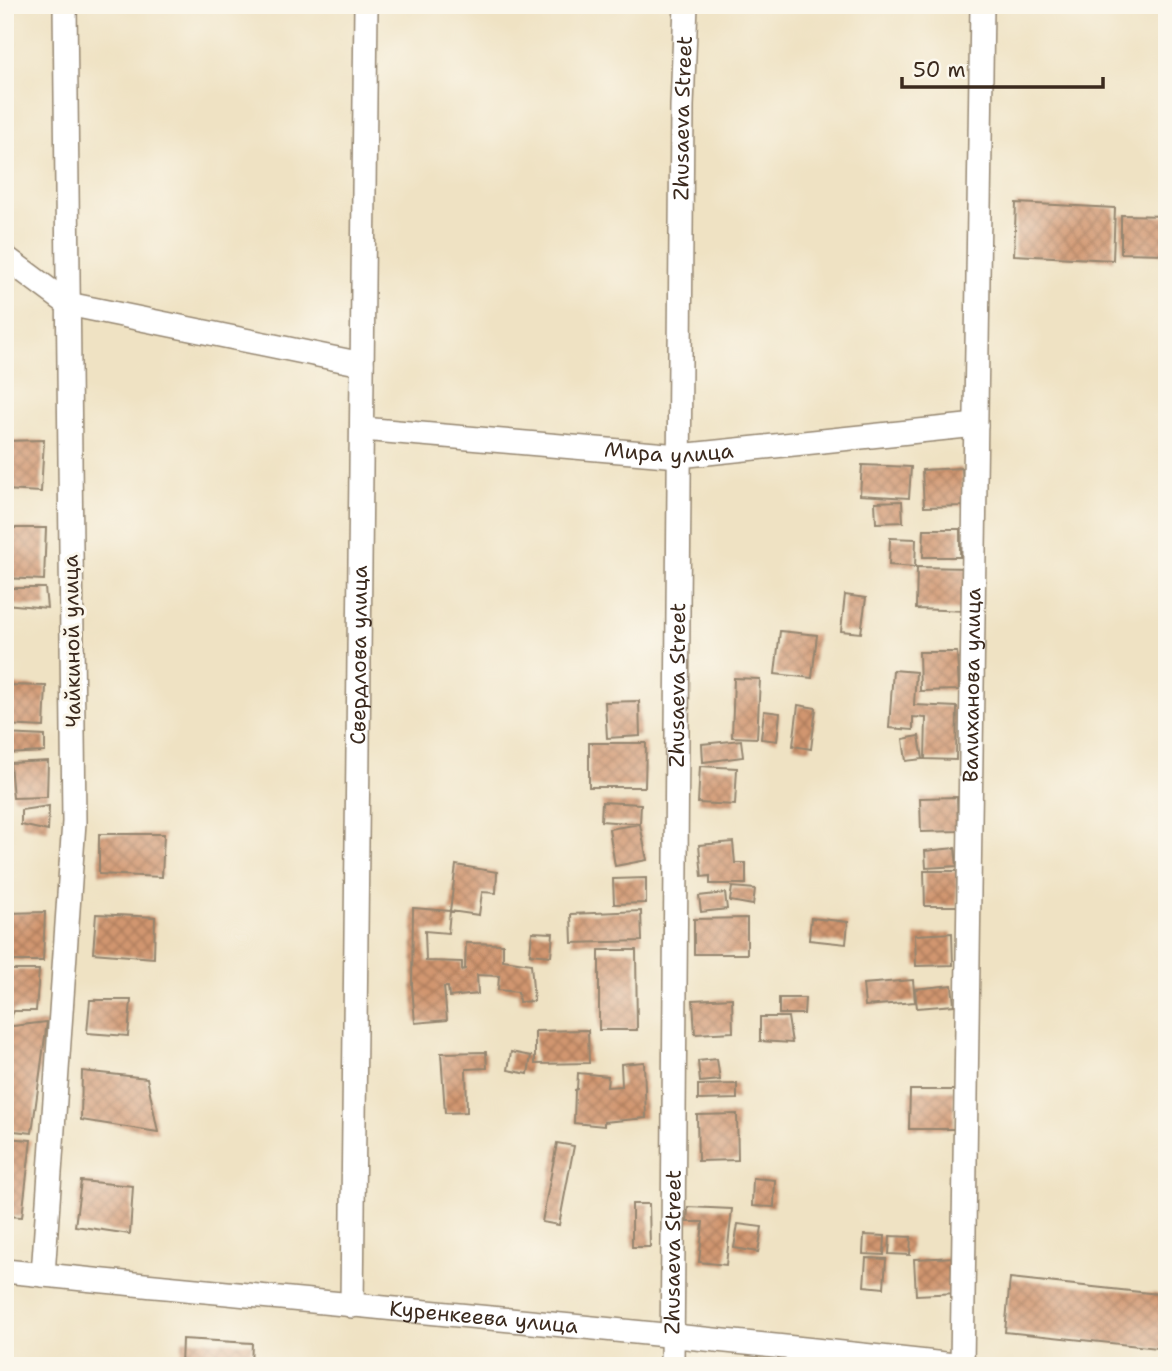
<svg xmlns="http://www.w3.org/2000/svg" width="1172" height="1371" viewBox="0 0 1172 1371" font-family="'Shantell Sans',sans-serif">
	<defs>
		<pattern id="building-cross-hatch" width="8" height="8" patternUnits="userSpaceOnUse" patternTransform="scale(1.75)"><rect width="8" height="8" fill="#d19670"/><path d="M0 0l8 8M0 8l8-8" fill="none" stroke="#ab7b5b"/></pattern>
	</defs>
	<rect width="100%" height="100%" fill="#fbf7ec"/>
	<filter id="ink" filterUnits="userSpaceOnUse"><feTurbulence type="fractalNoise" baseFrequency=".0143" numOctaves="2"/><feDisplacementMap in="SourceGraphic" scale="14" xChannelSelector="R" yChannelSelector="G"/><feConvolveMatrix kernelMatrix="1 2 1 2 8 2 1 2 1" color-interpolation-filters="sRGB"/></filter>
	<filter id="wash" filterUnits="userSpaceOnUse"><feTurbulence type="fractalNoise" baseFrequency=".00686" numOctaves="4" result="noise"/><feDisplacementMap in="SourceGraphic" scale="28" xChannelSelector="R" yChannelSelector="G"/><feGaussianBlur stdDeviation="1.57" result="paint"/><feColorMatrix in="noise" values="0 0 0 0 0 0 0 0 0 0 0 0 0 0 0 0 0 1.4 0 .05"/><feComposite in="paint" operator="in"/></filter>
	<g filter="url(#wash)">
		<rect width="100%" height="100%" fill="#efe2c3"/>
		<g id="blocks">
			<path fill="url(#building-cross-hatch)" d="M1016,203L1115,208L1113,260L1014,255Z
				M1121,215L1167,216V254L1121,253Z
				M44,440L41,492L5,490V441Z
				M862,465L911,467L909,498L860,495Z
				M962,468L964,506L924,507L922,470Z
				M902,501L903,522L876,523L875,502Z
				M5,528H46L44,580L5,578Z
				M924,529H960V557H923Z
				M890,538L916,539L915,567L889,565Z
				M917,567L969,568L967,611L916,609Z
				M5,588H45L47,608L5,604Z
				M845,595L866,598L861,633L841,631Z
				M780,631L817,635L812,678L775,674Z
				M919,652H957L959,690L920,691Z
				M893,670L916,672L914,705L957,707L956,760L925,759L926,718L913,717V730L889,728Z
				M734,678L760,679L757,738L732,737Z
				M5,685L46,686L44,727L5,725Z
				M639,701L640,736L607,738L605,702Z
				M798,705L816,708L811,749L793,746Z
				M764,711L780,713L777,741L761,739Z
				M5,734L45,736V752L5,754Z
				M919,736L923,759L906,761L903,739Z
				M741,740L743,757L703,762L702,744Z
				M589,743H646L645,787H589Z
				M48,761L47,797L13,798L10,763Z
				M700,766L737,768L735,805L698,803Z
				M957,797L958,831L921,832L920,798Z
				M602,802L641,804L640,824L647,860L615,866L609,829L640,824L601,821Z
				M49,806L48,831L21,825V810Z
				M99,834H164L162,877L99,874Z
				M733,842L735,863H746V884H710V876L702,877L699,845Z
				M955,848L957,866L926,868L925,851Z
				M456,865L497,872L496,893L482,892L479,915L450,911Z
				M924,871H957V906H925Z
				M646,878V903L614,904L613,879Z
				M732,887L755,889L753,905L730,901Z
				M725,893L727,909L701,912L699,896Z
				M413,908L450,911L448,933L425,931L426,961L462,962V970L465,969L466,943L503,944V960L531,964L534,1001L519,1002L518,992L498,990L499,976L477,975L478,994L449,997L448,987H444L447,1020L415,1023L412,986Z
				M641,911L642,941L572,943L571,914Z
				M45,912L43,961H6L8,913Z
				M96,914L155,917L154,958L93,953Z
				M747,918V954H694V919Z
				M811,918L848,922L846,944L809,940Z
				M532,932L553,933L551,956L530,954Z
				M952,933L953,965L916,966L915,935Z
				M599,950H636L637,1030H599Z
				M7,970H39L36,1011H14L8,1023H5V979Z
				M913,980L915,1002L865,1006L863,984Z
				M952,985L954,1005L917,1008L915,989Z
				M732,998L733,1032L695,1034L693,1000Z
				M779,998H805L804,1014H779Z
				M90,1000H131L128,1036L87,1033Z
				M760,1017H788L792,1043L760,1041Z
				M47,1022L32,1133L5,1130V1027Z
				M588,1030L589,1063L535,1064V1031Z
				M486,1052L487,1068L466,1069L467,1112L445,1113L441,1053Z
				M511,1052L531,1056L528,1074L508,1070Z
				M717,1059L720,1080L700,1082L698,1061Z
				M644,1062L646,1118L604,1122V1126L574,1123L575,1090L577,1089L578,1073L608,1076L607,1087L622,1086L621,1064Z
				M82,1071L147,1078L158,1132L81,1120Z
				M737,1084V1099L698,1100V1085Z
				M910,1090H954V1129H909Z
				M737,1114L738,1160L698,1161L697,1115Z
				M5,1138L31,1140L22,1217L5,1216Z
				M557,1143L574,1146L559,1225L542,1222Z
				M753,1178L775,1180L774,1207L752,1206Z
				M81,1181L133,1186L130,1234L75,1226Z
				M632,1204H649L650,1247H632Z
				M688,1207L732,1209L726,1265L699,1262L703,1222H687Z
				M738,1224L762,1227L758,1252L734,1248Z
				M864,1235L885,1236L884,1255L863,1254Z
				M890,1236L911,1237L910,1255L889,1254Z
				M957,1257L958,1293L916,1295L914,1259Z
				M866,1258L886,1259L884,1288L864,1286Z
				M1010,1278L1167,1295V1349L1005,1332Z
				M182,1339L252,1343L251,1366H181Z"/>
		</g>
	</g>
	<g filter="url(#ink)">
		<use href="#blocks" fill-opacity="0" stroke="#958670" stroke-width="2"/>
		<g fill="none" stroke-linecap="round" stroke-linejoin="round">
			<defs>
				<g id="street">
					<path d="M5,257L68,304L362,364"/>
					<path id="s1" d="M362,429L679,456L976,425"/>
					<path id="s2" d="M5,1271C324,1304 644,1330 963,1366"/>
					<path d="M43,1275L74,822L65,5"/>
					<path id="s3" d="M352,1306L366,5"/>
					<path id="s4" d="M672,1366L682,106L686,5"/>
					<path id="s5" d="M962,1366L982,5"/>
				</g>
			</defs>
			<use href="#street" stroke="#958670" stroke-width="26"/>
			<use href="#street" stroke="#fff" stroke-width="23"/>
		</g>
	</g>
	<g text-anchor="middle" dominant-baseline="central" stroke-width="6" stroke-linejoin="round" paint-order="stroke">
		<g font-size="21" fill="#3b2a1e" stroke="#fbf7ec">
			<text stroke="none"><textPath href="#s4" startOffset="1248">Zhusaeva Street</textPath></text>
			<text stroke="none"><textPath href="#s1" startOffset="308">Мира улица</textPath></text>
			<text transform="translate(72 641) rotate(-91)">Чайкиной улица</text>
			<text stroke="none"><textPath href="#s3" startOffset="651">Свердлова улица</textPath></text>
			<text stroke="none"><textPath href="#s4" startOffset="681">Zhusaeva Street</textPath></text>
			<text stroke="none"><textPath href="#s5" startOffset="681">Валиханова улица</textPath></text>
			<text stroke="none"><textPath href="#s4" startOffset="114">Zhusaeva Street</textPath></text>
			<text stroke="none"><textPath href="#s2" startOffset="481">Куренкеева улица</textPath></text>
		</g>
	</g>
	<rect width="1172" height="1371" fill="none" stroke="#fbf7ec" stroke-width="28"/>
	<path d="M902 77v10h201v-10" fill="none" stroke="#3b2a1e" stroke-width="3.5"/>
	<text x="913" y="77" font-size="21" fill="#3b2a1e" stroke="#fbf7ec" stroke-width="5" paint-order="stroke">50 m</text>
</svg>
